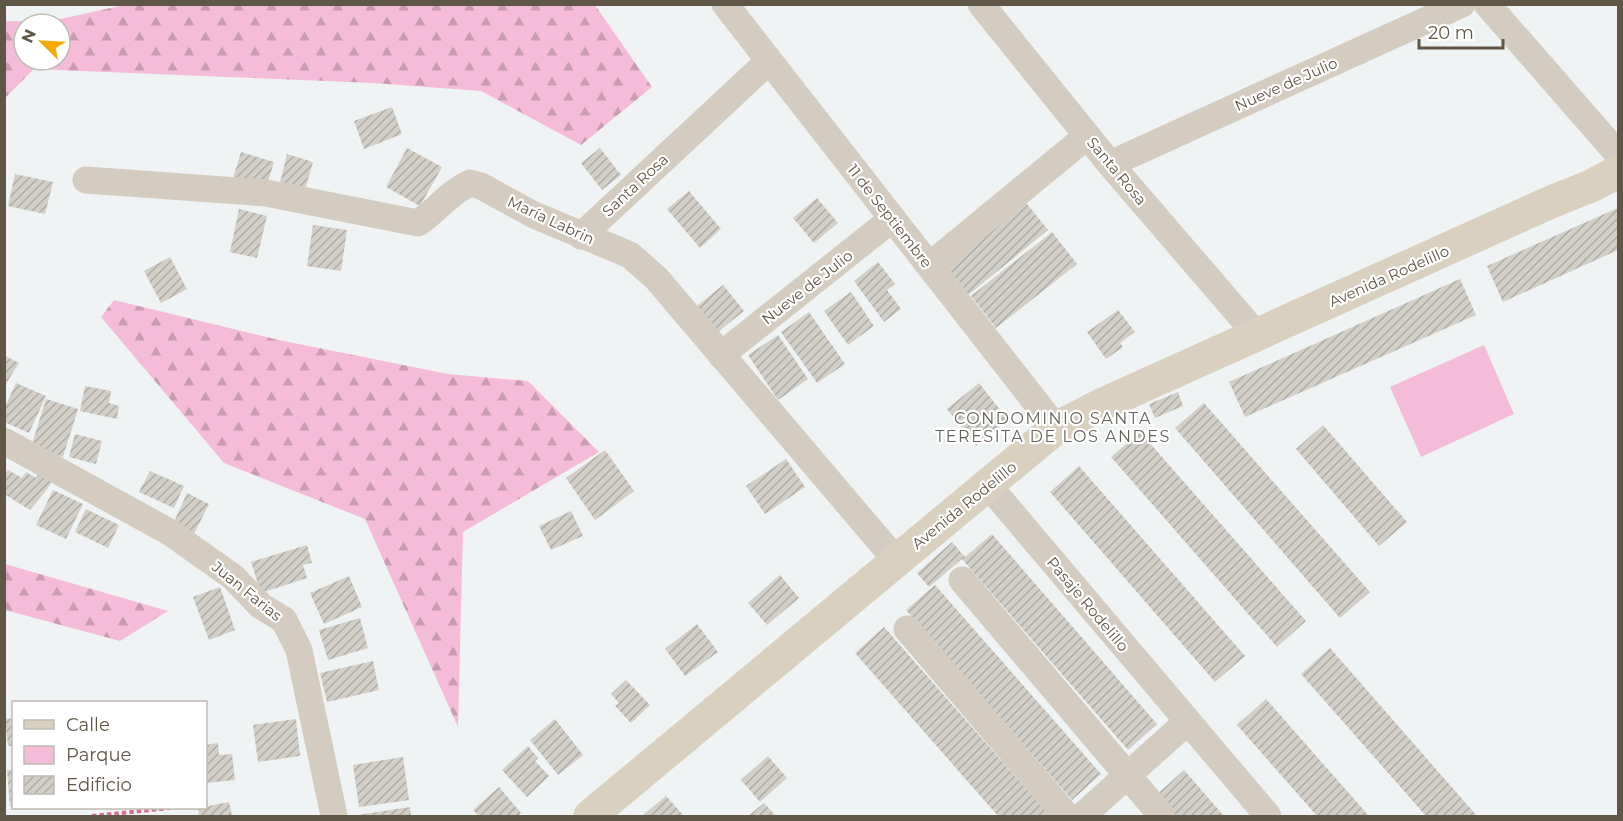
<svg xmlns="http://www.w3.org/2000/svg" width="1623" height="821" viewBox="0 0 1623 821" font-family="Montserrat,sans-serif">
	<defs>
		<pattern id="forest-firs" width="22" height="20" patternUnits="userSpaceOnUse" patternTransform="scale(1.5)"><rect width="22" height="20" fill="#f4bcd8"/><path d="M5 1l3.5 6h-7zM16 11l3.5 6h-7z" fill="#c99cb1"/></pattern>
		<pattern id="building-hatch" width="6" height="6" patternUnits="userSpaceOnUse" patternTransform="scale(1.5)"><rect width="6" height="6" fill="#d1cfc7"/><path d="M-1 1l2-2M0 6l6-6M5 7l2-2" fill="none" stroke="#adaba3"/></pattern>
	</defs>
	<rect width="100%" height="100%" fill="#f0f3f3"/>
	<path fill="#f4bcd8" d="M1484,345L1514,414L1421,457L1390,387Z"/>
	<path fill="url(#forest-firs)" fill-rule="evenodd" d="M124,5H595L652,87L581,145L481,91L373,83L34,69L5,98V21L47,22ZM24,24H60V60H24Z
		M114,300L279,340L448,374L528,381L599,452L463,532L458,727L365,519L224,463L101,317Z
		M5,564L168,611L120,641L5,610Z"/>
	<path fill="url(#building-hatch)" d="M392,107L402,134L364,149L354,121Z
		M407,148L442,167L420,206L386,187Z
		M600,148L621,175L602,190L581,163Z
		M241,152L274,162L266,188L233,178Z
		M287,154L313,162L305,190L280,183Z
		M15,174L53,182L45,214L8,206Z
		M689,191L721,229L700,248L667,209Z
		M817,198L838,223L814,243L793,218Z
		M1023,199L1048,230L968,295L943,264Z
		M1618,208V250L1503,302L1487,266Z
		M239,209L267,216L257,258L230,252Z
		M313,225L347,230L341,271L307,266Z
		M1052,232L1077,264L996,328L971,296Z
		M170,257L187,289L161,303L144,271Z
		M878,262L895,284L887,290L901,309L884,322L854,281Z
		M1460,279L1476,315L1245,417L1229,382Z
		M723,285L744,311L718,332L697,306Z
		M851,292L874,326L848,345L824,311Z
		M1118,310L1135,332L1120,343L1123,347L1106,359L1087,332Z
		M809,312L845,364L817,383L781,332Z
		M778,335L808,379L778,400L748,355Z
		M4,355L19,363L4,387Z
		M16,383L46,396L29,433L4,422V409Z
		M979,383L1008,420L976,446L947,409Z
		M85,386L111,391L109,403L119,406L117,419L80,411Z
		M1178,392L1183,406L1155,418L1149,404Z
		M46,399L78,409L63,457L31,447Z
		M1204,403L1370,592L1340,618L1175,428Z
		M1323,425L1407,522L1379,546L1296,449Z
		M1140,432L1306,621L1277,647L1111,457Z
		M75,434L102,441L96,464L69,457Z
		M605,450L634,491L595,520L566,478Z
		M786,459L805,487L765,514L746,486Z
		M1079,466L1245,656L1215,682L1050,492Z
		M8,470L22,478L26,472L36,478L39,472L53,480L45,492L30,510L4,494V476Z
		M150,471L184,486L174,508L139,492Z
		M53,490L83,504L66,539L36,525Z
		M187,493L209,504L194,534L173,524Z
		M86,509L119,525L108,548L75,532Z
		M571,511L583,536L551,550L539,526Z
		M992,534L1157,724L1128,750L962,559L929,587L917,573L952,542L965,557Z
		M307,545L312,563L303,565L307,578L261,593L251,562Z
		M780,575L799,598L767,625L748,603Z
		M349,576L362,607L324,624L310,593Z
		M935,585L1101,774L1072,800L906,610Z
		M220,587L235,630L209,640L193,597Z
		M360,618L368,648L328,660L319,630Z
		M697,624L718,652L685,676L665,649Z
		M884,627L1050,816H998L855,653Z
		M1330,648L1477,816H1426L1301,674Z
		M373,661L379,690L327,702L320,673Z
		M626,680L650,705L631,723L615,706L619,703L611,694Z
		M1266,699L1369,816H1317L1237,725Z
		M14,718V746H8L5,719Z
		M296,719L300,756L258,762L253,725Z
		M555,719L583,755L558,775L530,740Z
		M218,743L219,755L232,754L235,780L206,783V745Z
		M528,746L538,758L535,761L549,776L527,797L502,770Z
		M768,756L787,778L760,802L741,780Z
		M403,757L409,800L359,807L353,765Z
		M7,770H14V806H10Z
		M1184,770L1224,816H1173L1155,796Z
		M499,787L521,813L518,816H479L473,810Z
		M666,796L684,816H642Z
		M229,802L232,816H199L198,808Z
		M764,803L776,816H748Z
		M410,807L411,816H357V815Z"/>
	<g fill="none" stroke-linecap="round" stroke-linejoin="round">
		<path stroke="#d67096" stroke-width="4" stroke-dasharray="4.5 3" stroke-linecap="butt" d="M92,816L170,808"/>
		<path stroke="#d4ccc0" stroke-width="27" d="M725,4L1056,428
			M981,4L1110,164L1257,335
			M1487,4L1618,154
			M1110,164L1462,4
			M86,180L266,193L418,223C436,211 450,192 470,183L481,186L534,215L630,255L657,279L896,560
			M581,236L769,61
			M929,266L1087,136
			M721,355L892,219
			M4,441L171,533L233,577L261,606L284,620L299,650L334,816
			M988,485L1268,816
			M962,580L1162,816
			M907,629L1067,816
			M1082,816L1187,722"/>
		<path stroke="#d9d0c0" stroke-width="33" d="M590,816L1056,428L1103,404L1551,202L1591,186L1618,172"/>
	</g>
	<g text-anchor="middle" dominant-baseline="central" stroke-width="4.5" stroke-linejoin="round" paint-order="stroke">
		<g font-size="15" fill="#605646" stroke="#fff">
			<text transform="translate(1286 84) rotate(-24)">Nueve de Julio</text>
			<text transform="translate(1117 171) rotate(50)">Santa Rosa</text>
			<text transform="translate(635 185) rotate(-43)">Santa Rosa</text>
			<text transform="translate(890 216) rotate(52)">11 de Septiembre</text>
			<text transform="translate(551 220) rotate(25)">María Labrin</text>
			<text transform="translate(1389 276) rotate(-24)">Avenida Rodelillo</text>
			<text transform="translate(807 287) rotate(-38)">Nueve de Julio</text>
			<text transform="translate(964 505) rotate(-39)">Avenida Rodelillo</text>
			<text transform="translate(247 591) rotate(39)">Juan Farias</text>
			<text transform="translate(1088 604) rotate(50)">Pasaje Rodelillo</text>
		</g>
		<g font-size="16" letter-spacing="1.5" fill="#66635c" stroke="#fff">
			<text x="1053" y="418">CONDOMINIO SANTA<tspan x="1053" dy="18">TERESITA DE LOS ANDES</tspan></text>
		</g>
	</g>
	<rect width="1623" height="821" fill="none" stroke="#605646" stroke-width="12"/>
	<rect x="12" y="701" width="195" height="108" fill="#ffffff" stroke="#bfbbb5" stroke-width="1.5"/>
	<rect x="24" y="720" width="30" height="9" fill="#d9d0c0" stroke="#bfbbb5" stroke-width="1.5"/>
	<text x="66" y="731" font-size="18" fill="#605646">Calle</text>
	<rect x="24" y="746" width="30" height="18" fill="#f4bcd8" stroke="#bfbbb5" stroke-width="1.5"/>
	<text x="66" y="761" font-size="18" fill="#605646">Parque</text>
	<rect x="24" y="776" width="30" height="18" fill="url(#building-hatch)" stroke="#bfbbb5" stroke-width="1.5"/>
	<text x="66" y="791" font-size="18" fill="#605646">Edificio</text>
	<g transform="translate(42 42) rotate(294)"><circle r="28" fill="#ffffff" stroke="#bfbbb5" stroke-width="1.5"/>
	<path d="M0-4.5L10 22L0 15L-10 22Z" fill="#f7aa06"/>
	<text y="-9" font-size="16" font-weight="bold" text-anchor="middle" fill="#605646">N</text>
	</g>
	<path d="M1419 39v9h84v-9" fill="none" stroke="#605646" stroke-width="3"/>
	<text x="1428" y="39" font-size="18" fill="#605646" stroke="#ffffff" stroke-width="4.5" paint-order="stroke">20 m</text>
</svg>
